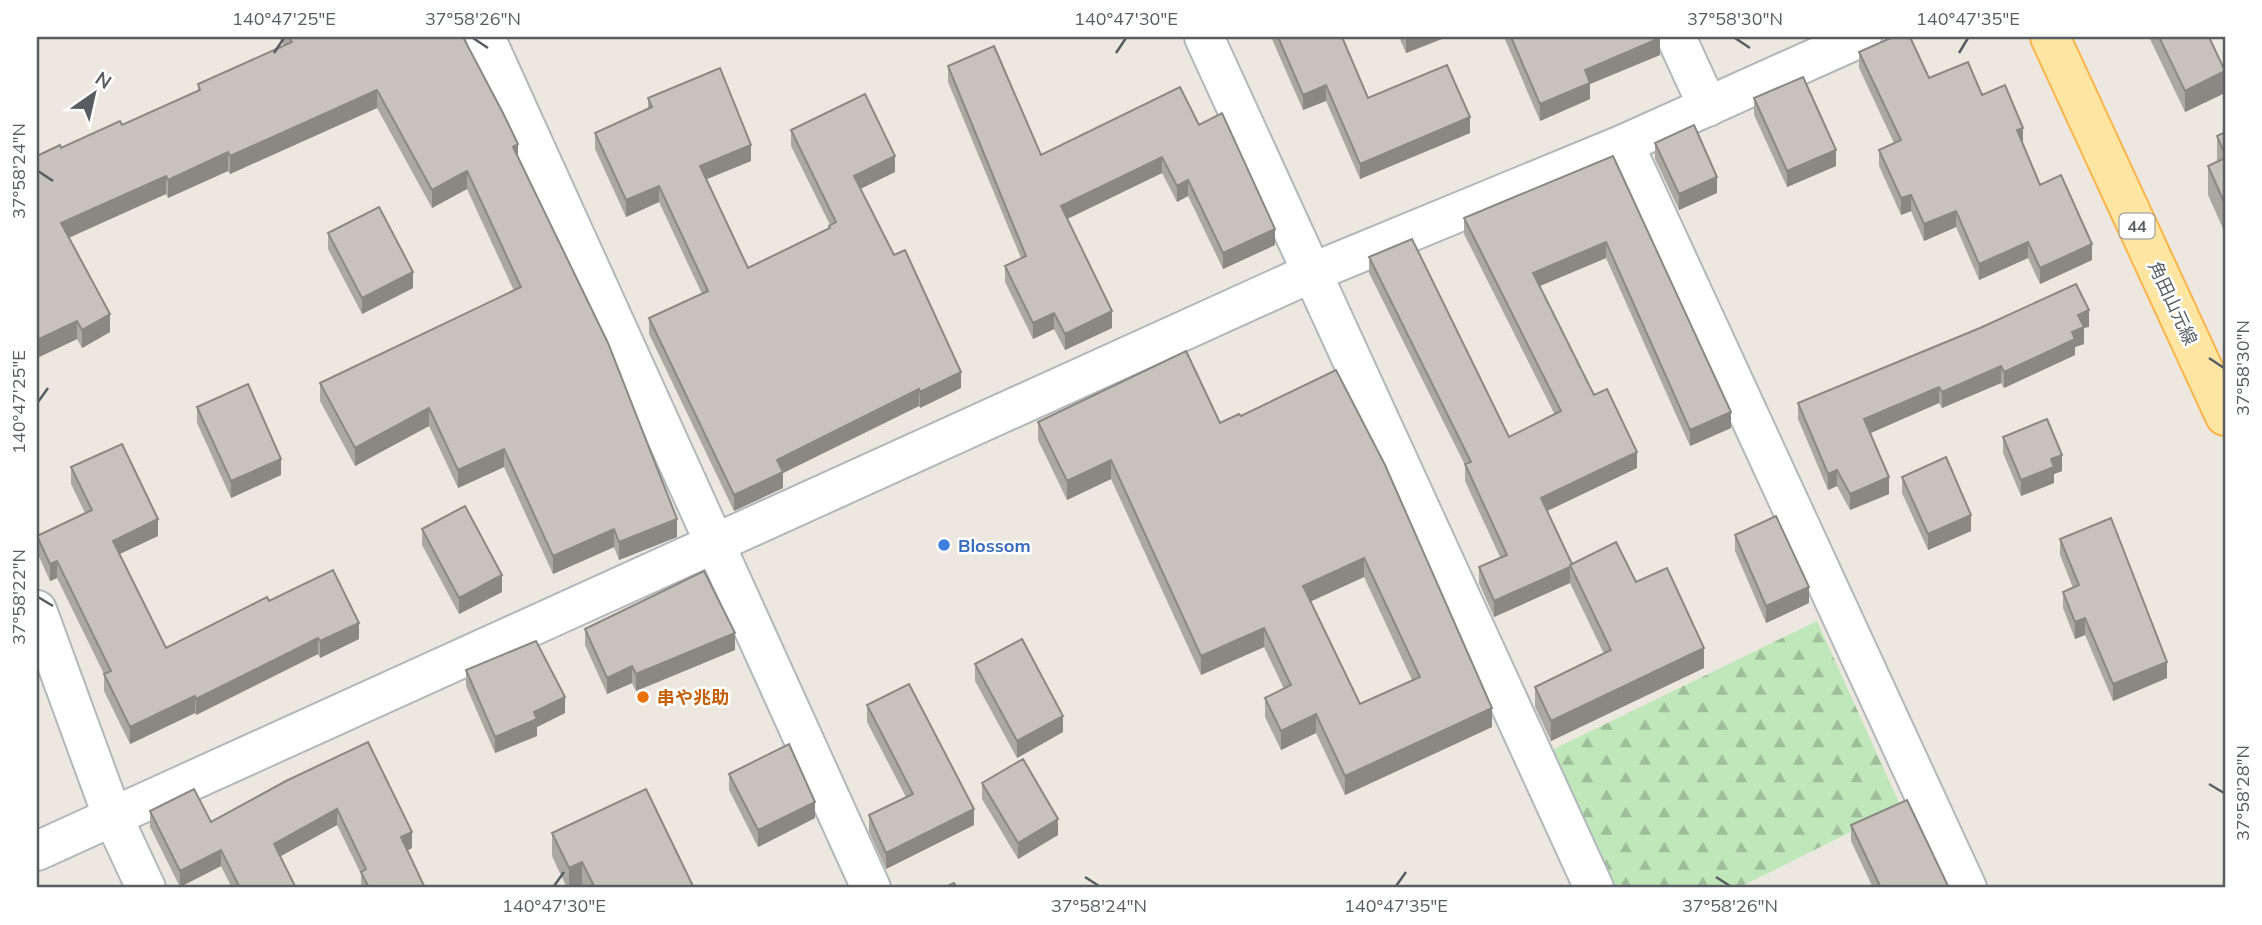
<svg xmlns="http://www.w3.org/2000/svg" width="2262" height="925" viewBox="0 0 2262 925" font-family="Mulish,'Noto Sans JP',sans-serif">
	<defs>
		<pattern id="forest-firs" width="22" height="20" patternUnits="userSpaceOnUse" patternTransform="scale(1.75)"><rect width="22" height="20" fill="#bfe7b9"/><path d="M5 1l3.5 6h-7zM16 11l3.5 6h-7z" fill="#9ebe9a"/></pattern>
	</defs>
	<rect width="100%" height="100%" fill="#ede8df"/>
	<path fill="url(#forest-firs)" d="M1817,621L1901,807L1738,888H1613L1552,750Z"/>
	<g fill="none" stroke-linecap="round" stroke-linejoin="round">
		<defs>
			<path id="minor" d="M485,37L871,888
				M1204,37L1594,888
				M1676,37L1708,107
				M1624,144L1967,888
				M37,610L112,815L146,888
				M37,851L1311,273L1624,144L1862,37"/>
			<path id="major" d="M2050,37L2225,416"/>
		</defs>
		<use href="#minor" stroke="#b2b7bb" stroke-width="42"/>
		<use href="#major" stroke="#fab44b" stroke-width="42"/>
		<use href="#minor" stroke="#fff" stroke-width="38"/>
		<use href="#major" stroke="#ffe5a2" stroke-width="38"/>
	</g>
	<path fill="#aba8a2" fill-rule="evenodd" d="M279,37H463L518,157L677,537L619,560L614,547L553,574L504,467L458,488L429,426L355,466L320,401V383L514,291L467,189L432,208L377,108L230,174L228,171L168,198L166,194L69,238L110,332L82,348L77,339L37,358V156L122,125L198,91V84L284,46Z
		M1271,37H1342L1368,98L1470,133L1360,179L1326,101L1303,110Z
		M1399,37H1447L1406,53Z
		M1504,37H1660V55L1590,84V99L1540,121Z
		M2149,37H2209L2225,93L2185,112Z
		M1859,52L1929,78L1982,95L2023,144L2040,185L2092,260L2040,284L2028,258L1979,280L1956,227L1924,241L1911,211L1901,215L1879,166V150L1894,143L1859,68Z
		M948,66L1041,155L1199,125L1275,245L1223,269L1188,196L1177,202L1162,173L1067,219L1112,328L1065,350L1054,329L1033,339L1005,282V266L1021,258L948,82Z
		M648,98L751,161L706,179L748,268L829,229L830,225L791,146V130L895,172L860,189L961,388L920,408L919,406L783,473V488L734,511L649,334V318L702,294L659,202L626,217L595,149V133L648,109Z
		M1754,98L1836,166L1787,187L1754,115Z
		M2225,132V233L2208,195V166L2217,162V136Z
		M1655,143L1717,193L1679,210L1655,159Z
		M1613,156L1731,428L1690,446L1606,258L1539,286L1594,395L1637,468L1547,511L1572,564L1636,582L1704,668L1551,741L1535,707V687L1604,654L1570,583L1494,617L1479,583V567L1500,557L1465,481V465L1369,273V257L1509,437L1555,415L1464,234V218Z
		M328,233L413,288L362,314L328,249Z
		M2089,327L2084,328V344L2075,347V355L2004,388L2001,383L1942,408L1939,403L1870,433L1889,494L1850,510L1837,486L1828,490L1798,419V403Z
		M1336,370L1492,727L1345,795L1316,733L1281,750L1265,717V698L1284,689L1264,647L1201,675L1111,479L1067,500L1038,440V422L1220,423L1241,416ZM1364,577L1412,680L1360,704L1311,601Z
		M197,407L281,475L231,498L197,423Z
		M2003,437L2062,471L2054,474V483L2021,496L2003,453Z
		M71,467L158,536L120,554L166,648L269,601L359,639L320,658L318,654L196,715L195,713L130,744L104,691V674L57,578L50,581L37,552V536L85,513L71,484Z
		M1902,477L1971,531L1928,550L1902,493Z
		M422,529L502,592L459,614L422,545Z
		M1735,535L1809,603L1766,623L1735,551Z
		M2060,539L2167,678L2113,701L2085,635L2075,639L2063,608V592L2073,588L2060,555Z
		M585,629L735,650L636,691L632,683L607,694L585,645Z
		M975,664L1063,732L1017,758L975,681Z
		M466,670L565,713L537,727V736L495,753L466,686Z
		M867,705L974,825L886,869L869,832V815L906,797L867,722Z
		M729,774L815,818L758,847L729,790Z
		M286,781L412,848L407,850L426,888H361V874L337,825L280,856L296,888H232L221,866L180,887L150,827V811L211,822Z
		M982,783L1058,835L1018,859L982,799Z
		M1851,825L1949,888H1873L1851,841Z
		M552,833L694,888H584L582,885L575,888H567L552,856Z"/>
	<path fill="#8b8884" d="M1406,37H1447L1406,53Z
		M1660,38V55L1590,84V99L1540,121V104L1585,70Z
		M2225,71V93L2185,112V91Z
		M1326,85V101L1303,110V95Z
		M377,90V108L230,174V156Z
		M1470,117V133L1360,179V164Z
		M2023,128V144L2017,130Z
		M518,144V162L513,147Z
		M751,145V161L700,182V166Z
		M1836,150V166L1787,187V171Z
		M228,152V171L168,198V180Z
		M895,156V172L854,192V176Z
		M1162,157V173L1061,222V206Z
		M467,171V189L432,208V190Z
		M166,176V194L61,241V223Z
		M1717,177V193L1679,210V194Z
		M1188,180V196L1177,202V186Z
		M659,186V202L626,217V200Z
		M1911,195V211L1901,215V198Z
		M1956,211V227L1924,241V224Z
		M1275,229V245L1223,269V253Z
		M1606,242V258L1533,289V273Z
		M2028,242V258L1979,280V264Z
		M2092,244V260L2040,284V268Z
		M413,272V288L362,314V298Z
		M2089,310V327L2084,328V344L2075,347V355L2004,388V372L2078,315Z
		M1112,311V328L1065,350V334Z
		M1054,313V329L1033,339V323Z
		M110,314V332L82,348V330Z
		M77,321V339L37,358V340Z
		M2001,366V383L1942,408V392Z
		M961,372V388L920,408V392Z
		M1939,387V403L1864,436V419Z
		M919,389V406L783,473V488L734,511V495L777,460Z
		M429,408V426L355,466V448Z
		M1731,412V428L1690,446V430Z
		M504,449V467L458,488V470Z
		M1637,452V468L1541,514V498Z
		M2062,455V471L2054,474V483L2021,496V480L2051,459Z
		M281,459V475L231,498V481Z
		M1111,460V479L1067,500V481Z
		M1837,470V486L1828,490V474Z
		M1889,477V494L1850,510V494Z
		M1971,515V531L1928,550V534Z
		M158,519V536L113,557V541Z
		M677,519V537L619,560V542Z
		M614,529V547L553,574V556Z
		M1364,558V577L1303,605V586Z
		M57,561V578L50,581V564Z
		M1570,567V583L1494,617V601Z
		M502,575V592L459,614V598Z
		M1809,587V603L1766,623V606Z
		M2085,618V635L2075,639V622Z
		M359,623V639L320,658V641Z
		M1264,628V647L1201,675V656Z
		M735,633V650L636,691V674Z
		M318,638V654L196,715V699Z
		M1704,648V668L1551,741V721Z
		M2167,662V678L2113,701V684Z
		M632,666V683L607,694V678Z
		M195,696V713L130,744V727Z
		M565,697V713L537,727V736L495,753V737L534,712Z
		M1492,708V727L1345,795V776Z
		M1316,714V733L1281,750V731Z
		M1063,716V732L1017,758V741Z
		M815,802V818L758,847V830Z
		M337,809V825L274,860V844Z
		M974,809V825L886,869V853Z
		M1058,819V835L1018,859V843Z
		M412,832V848L401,854V837Z
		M221,850V866L180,887V871Z
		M582,862V885L575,888H569V868Z"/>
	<path fill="#c7c3bc" stroke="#8b8884" stroke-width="2" fill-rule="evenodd" d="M289,37H463L503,113L518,144L513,147L608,343L677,519L619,542L614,529L553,556L504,449L458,470L429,408L355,448L320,383L521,287L467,171L432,190L377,90L230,156L228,152L168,180L166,176L61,223L110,314L82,330L77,321L37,340V156L60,145L61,148L120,121L122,125L200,90L198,84L292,42Z
		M1278,37H1342L1368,98L1447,65L1470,117L1360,164L1326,85L1303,95Z
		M1511,37H1660V38L1585,70L1590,83L1540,104Z
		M1893,37H1910L1929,78L1968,62L1982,95L2005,85L2023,128L2017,130L2040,185L2061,175L2092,244L2040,268L2028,242L1979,264L1956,211L1924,224L1911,195L1901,198L1879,150L1901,140L1859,52Z
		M2159,37H2209L2225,71L2185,91Z
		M994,46L1041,155L1180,87L1199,125L1222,113L1275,229L1223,253L1188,180L1177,186L1162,157L1061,206L1112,311L1065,334L1054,313L1033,323L1005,266L1026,256L948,66Z
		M720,68L751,145L700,166L748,268L830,228L829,226L836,222L791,130L865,94L895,156L854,176L894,255L905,250L961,372L920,392L919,389L777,460L783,472L734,495L649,318L708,291L659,186L626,200L595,133L652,107L648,98Z
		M1803,77L1836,150L1787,171L1754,98Z
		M1694,125L1717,177L1679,194L1655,143Z
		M2225,132V154L2217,136Z
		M1613,156L1731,412L1690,430L1606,242L1533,273L1594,395L1607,389L1637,452L1541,498L1572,564L1570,565V567L1494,601L1479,567L1507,555L1465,464L1471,462L1369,257L1412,239L1509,437L1561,411L1464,218Z
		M2225,158V204L2208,166Z
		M379,207L413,272L362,298L328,233Z
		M2076,284L2089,310L2078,315L2084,327L2072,332L2075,339L2004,372L2001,366L1942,392L1939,387L1864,419L1889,477L1850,494L1837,470L1828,474L1798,403L1980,328Z
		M1186,351L1220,423L1239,414L1241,416L1336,370L1385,465L1492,708L1345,776L1316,714L1281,731L1265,698L1291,685L1264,628L1201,656L1111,460L1067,481L1038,422ZM1364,558L1420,677L1360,704L1303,586Z
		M248,384L281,459L231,481L197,407Z
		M2047,419L2062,455L2051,459L2054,467L2021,480L2003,437Z
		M122,444L158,519L113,541L166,648L267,597L269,601L333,570L359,623L320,641L318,638L196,699L195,696L130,727L104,674L111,671L57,561L50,564L37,536L92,510L71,467Z
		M1946,457L1971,515L1928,534L1902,477Z
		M465,506L502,575L459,598L422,529Z
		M1776,516L1809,587L1766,606L1735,535Z
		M2111,518L2167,662L2113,684L2085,618L2075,622L2063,592L2079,585L2060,539Z
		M1616,542L1636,582L1667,568L1704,648L1551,721L1535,687L1611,650L1570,565Z
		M704,571L735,633L636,674L632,666L607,678L585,629Z
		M1022,639L1063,716L1017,741L975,664Z
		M536,641L565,697L534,712L537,719L495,737L466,670Z
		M909,684L974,809L886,853L869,815L913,794L867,705Z
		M368,742L412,832L401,837L425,888H369L361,872L366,869L337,809L274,844L296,888H240L221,850L180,871L150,811L194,789L211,822L286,781Z
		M789,744L815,802L758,830L729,774Z
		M1023,759L1058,819L1018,843L982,783Z
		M646,789L694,888H595L582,862L569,868L552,833Z
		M1907,800L1949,888H1881L1851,825Z
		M954,883L957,888H943Z"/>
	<path fill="none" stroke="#585d62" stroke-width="2.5" d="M473,38L488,48M1735,38L1750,48M274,53L284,38M1116,53L1126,38M1959,53L1968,38M38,171L53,181M2209,358L2224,368M38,402L48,388M38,597L53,606M2209,784L2224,793M1085,877L1099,886M1716,877L1730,886M554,886L564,872M1396,886L1406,872"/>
	<circle fill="#3f7fe0" stroke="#fff" stroke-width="2.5" cx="944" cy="545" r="7"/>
	<circle fill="#e8710a" stroke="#fff" stroke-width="2.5" cx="643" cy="697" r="7"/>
	<g text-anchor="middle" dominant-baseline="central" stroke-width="5" stroke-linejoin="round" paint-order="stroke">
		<rect fill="#fff" stroke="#8a8e91" stroke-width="2" x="2119.5" y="213.5" width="35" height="25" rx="5"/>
		<g font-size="16" font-weight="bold" fill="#585d62">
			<text x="2137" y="226">44</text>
		</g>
		<g font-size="18" fill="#585d62" stroke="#fff">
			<text transform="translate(2173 303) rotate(65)">角田山元線</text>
		</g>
		<g font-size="18" font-weight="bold" fill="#366cbe" stroke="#fff" text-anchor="start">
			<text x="958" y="545">Blossom</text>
		</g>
		<g font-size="18" font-weight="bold" fill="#c56008" stroke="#fff" text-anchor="start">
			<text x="657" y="697">串や兆助</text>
		</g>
	</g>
	<rect width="2262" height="925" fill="none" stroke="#ffffff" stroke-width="77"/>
	<g transform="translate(94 94) rotate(34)" stroke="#ffffff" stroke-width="5" paint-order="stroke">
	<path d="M0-5L12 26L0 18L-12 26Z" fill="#585d62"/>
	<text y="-10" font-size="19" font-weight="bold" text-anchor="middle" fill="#585d62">N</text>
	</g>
	<rect x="38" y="38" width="2186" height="848" fill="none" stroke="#585d62" stroke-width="2.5"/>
	<g font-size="18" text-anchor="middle" fill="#585d62">
		<text x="284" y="25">140°47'25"E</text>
		<text x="473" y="25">37°58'26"N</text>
		<text x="1126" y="25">140°47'30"E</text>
		<text x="1735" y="25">37°58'30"N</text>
		<text x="1968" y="25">140°47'35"E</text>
		<text transform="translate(19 171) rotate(-90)" y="6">37°58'24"N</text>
		<text transform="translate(2243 368) rotate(-90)" y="6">37°58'30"N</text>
		<text transform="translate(19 402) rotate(-90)" y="6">140°47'25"E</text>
		<text transform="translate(19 597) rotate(-90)" y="6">37°58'22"N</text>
		<text transform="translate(2243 793) rotate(-90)" y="6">37°58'28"N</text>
		<text x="554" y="912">140°47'30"E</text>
		<text x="1099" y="912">37°58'24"N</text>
		<text x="1396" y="912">140°47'35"E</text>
		<text x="1730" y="912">37°58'26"N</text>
	</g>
</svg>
